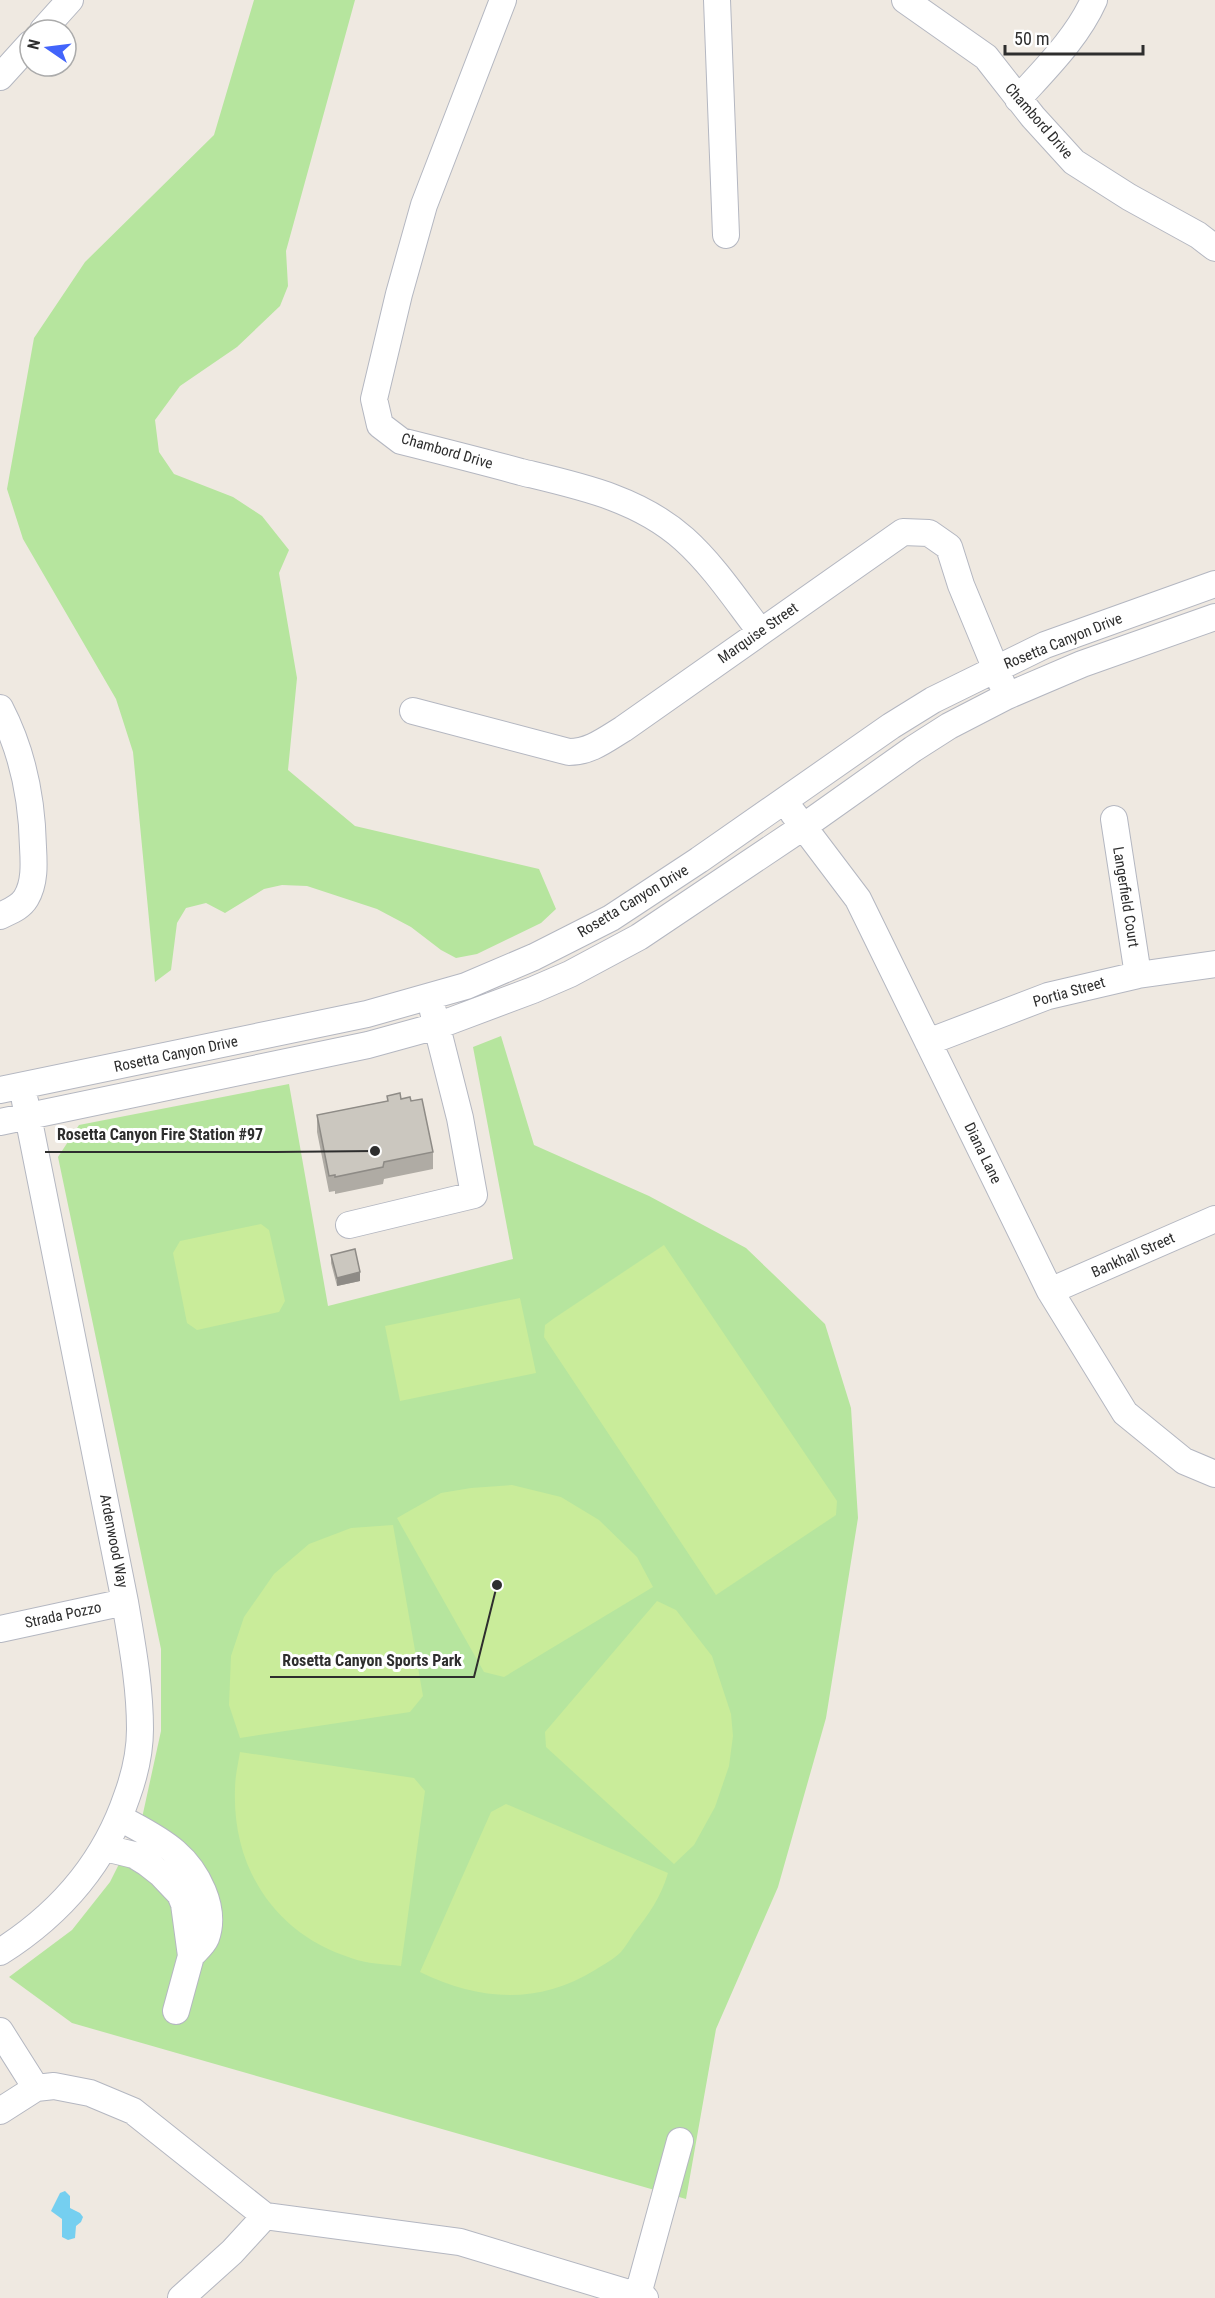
<svg xmlns="http://www.w3.org/2000/svg" width="1215" height="2298" viewBox="0 0 1215 2298" font-family="'Roboto Condensed',sans-serif">
	<rect width="100%" height="100%" fill="#efe9e1"/>
	<path fill="#b6e59e" d="M254,0H355L286,251L288,286L280,306L237,347L180,386L155,420L159,452L174,474L233,497L262,516L289,550L279,573L297,678L288,770L355,826L539,869L556,909L541,923L477,954L456,958L441,950L411,927L377,909L307,886L282,885L264,889L225,913L206,903L186,908L177,923L171,970L155,982L133,752L116,699L23,539L7,489L34,338L85,262L214,135Z
		M501,1036L534,1145L649,1196L746,1248L825,1324L851,1408L858,1518L826,1718L778,1887L716,2029L686,2199L72,2023L9,1977L72,1930L110,1882L142,1818L161,1731V1649L58,1157L79,1125L289,1084L328,1306L513,1259L473,1047Z"/>
	<path fill="#c9ec9a" d="M261,1224L269,1230L285,1301L279,1312L197,1330L187,1323L173,1253L180,1241Z
		M664,1245L837,1501L836,1515L716,1595L544,1337L545,1325L553,1319Z
		M520,1298L536,1373L400,1401L385,1326Z
		M512,1485L561,1497L599,1520L637,1557L653,1587L504,1677L484,1672L397,1518L441,1493L471,1488Z
		M393,1525L423,1696L410,1712L240,1738L229,1705L231,1656L244,1617L274,1574L309,1544L351,1528Z
		M657,1601L676,1610L712,1656L731,1714L733,1736L729,1766L715,1807L694,1845L674,1864L546,1747L545,1732Z
		M240,1752L414,1778L425,1791L401,1966C385,1964 367,1964 351,1958C275,1934 232,1868 235,1789C235,1777 238,1764 240,1752Z
		M506,1804L668,1873C661,1897 649,1914 634,1933C630,1939 626,1946 621,1952C614,1959 603,1965 595,1970C538,2005 479,2001 420,1972L491,1812Z"/>
	<path fill="#75cff0" d="M65,2191L70,2196V2208L80,2213L83,2217L81,2222L76,2226L75,2238L68,2240L62,2237V2219L51,2211L60,2193Z"/>
	<g fill="none" stroke-linecap="round" stroke-linejoin="round">
		<defs>
			<path id="minor" d="M503,0L424,205L399,294L374,399L380,425L401,441C441,451 481,461 521,472C579,486 638,498 684,539C714,566 736,600 760,631
				M717,0L726,235
				M905,0L986,57L1033,117L1074,162L1129,197L1198,235L1215,248
				M43,30L70,0
				M0,77L30,44
				M1018,99C1046,68 1077,38 1094,0
				M0,708C23,752 32,798 33,847C34,864 35,883 26,898C20,908 10,911 0,916
				M413,711L569,752C590,752 605,740 623,729L903,532L929,533L949,547L961,585L1002,684
				M793,813L858,899L1050,1291L1125,1413L1184,1461L1215,1474
				M1114,819L1138,975
				M928,1042L1048,996L1138,975L1215,964
				M0,1090L367,1014L466,986L534,957L611,918L699,860L891,726L933,700L1045,645L1215,584
				M0,1122L368,1045L437,1026L533,990L570,974L639,937L803,827L913,749L949,726L1007,696L1082,664L1215,617
				M349,1225L474,1195L460,1118L433,1011
				M1050,1291L1215,1219
				M0,1629L125,1602
				M120,1818C138,1828 159,1838 175,1852C197,1871 217,1908 206,1938C203,1945 196,1950 191,1956
				M105,1848L134,1855L147,1863L161,1874L180,1894L184,1904L191,1956L176,2011
				M0,1952C60,1914 104,1864 127,1796C135,1774 140,1752 140,1729C140,1686 132,1644 125,1602L25,1101
				M0,2031L36,2088L54,2086L90,2093L133,2111L265,2216L460,2242L645,2298
				M0,2111L36,2088
				M181,2298L232,2252L265,2216
				M637,2298L680,2141"/>
		</defs>
		<use href="#minor" stroke="#b4b7c1" stroke-width="28"/>
		<use href="#minor" stroke="#fff" stroke-width="26"/>
	</g>
	<path fill="#afaba4" d="M387,1096L411,1101L433,1152V1169L384,1179L383,1184L335,1194V1191L329,1192L317,1132V1115L387,1101Z
		M331,1255L360,1281L337,1286L331,1263Z"/>
	<path fill="#8e8b86" d="M360,1272V1281L337,1286V1278Z"/>
	<path fill="#cbc7bf" stroke="#8e8b86" stroke-width="1.5" d="M400,1093L401,1099L410,1097L411,1101L422,1099L433,1152L384,1162L383,1167L335,1177V1175L329,1176L317,1115L388,1101L387,1096Z
		M355,1249L360,1272L337,1278L331,1255Z"/>
	<g text-anchor="middle" dominant-baseline="central" stroke-width="6" stroke-linejoin="round" paint-order="stroke">
		<g font-size="15" fill="#2e2e2e" stroke="#fff">
			<text transform="translate(1039 121) rotate(49)">Chambord Drive</text>
			<text transform="translate(447 451) rotate(16)">Chambord Drive</text>
			<text transform="translate(758 633) rotate(-35)">Marquise Street</text>
			<text transform="translate(1063 641) rotate(-22)">Rosetta Canyon Drive</text>
			<text transform="translate(1126 897) rotate(81)">Langerfield Court</text>
			<text transform="translate(633 901) rotate(-31)">Rosetta Canyon Drive</text>
			<text transform="translate(1069 992) rotate(-16)">Portia Street</text>
			<text transform="translate(176 1054) rotate(-12)">Rosetta Canyon Drive</text>
			<text transform="translate(983 1153) rotate(64)">Diana Lane</text>
			<text transform="translate(1133 1255) rotate(-24)">Bankhall Street</text>
			<text transform="translate(114 1541) rotate(79)">Ardenwood Way</text>
			<text transform="translate(63 1615) rotate(-12)">Strada Pozzo</text>
		</g>
	</g>
	<path fill="none" stroke="#2e2e2e" stroke-width="2" d="M375 1151L276 1152H45M497 1585L474 1677H270"/>
	<g fill="#2e2e2e" stroke="#fff" stroke-width="2">
		<circle cx="375" cy="1151" r="6"/>
		<circle cx="497" cy="1585" r="6"/>
	</g>
	<g font-size="16" text-anchor="middle" font-weight="bold" fill="#2e2e2e" stroke="#fff" stroke-width="6" stroke-linejoin="round" paint-order="stroke">
		<text x="160" y="1140">Rosetta Canyon Fire Station #97</text>
		<text x="372" y="1666">Rosetta Canyon Sports Park</text>
	</g>
	<g transform="translate(48 48) rotate(284)"><circle r="28" fill="#ffffff" stroke="#ababab" stroke-width="1.5"/>
	<path d="M0-4.5L10 22L0 15L-10 22Z" fill="#4264fb"/>
	<text y="-9" font-size="16" font-weight="bold" text-anchor="middle" fill="#2e2e2e">N</text>
	</g>
	<path d="M1005 45v9h138v-9" fill="none" stroke="#2e2e2e" stroke-width="3"/>
	<text x="1014" y="45" font-size="18" fill="#2e2e2e" stroke="#ffffff" stroke-width="4.5" paint-order="stroke">50 m</text>
</svg>
